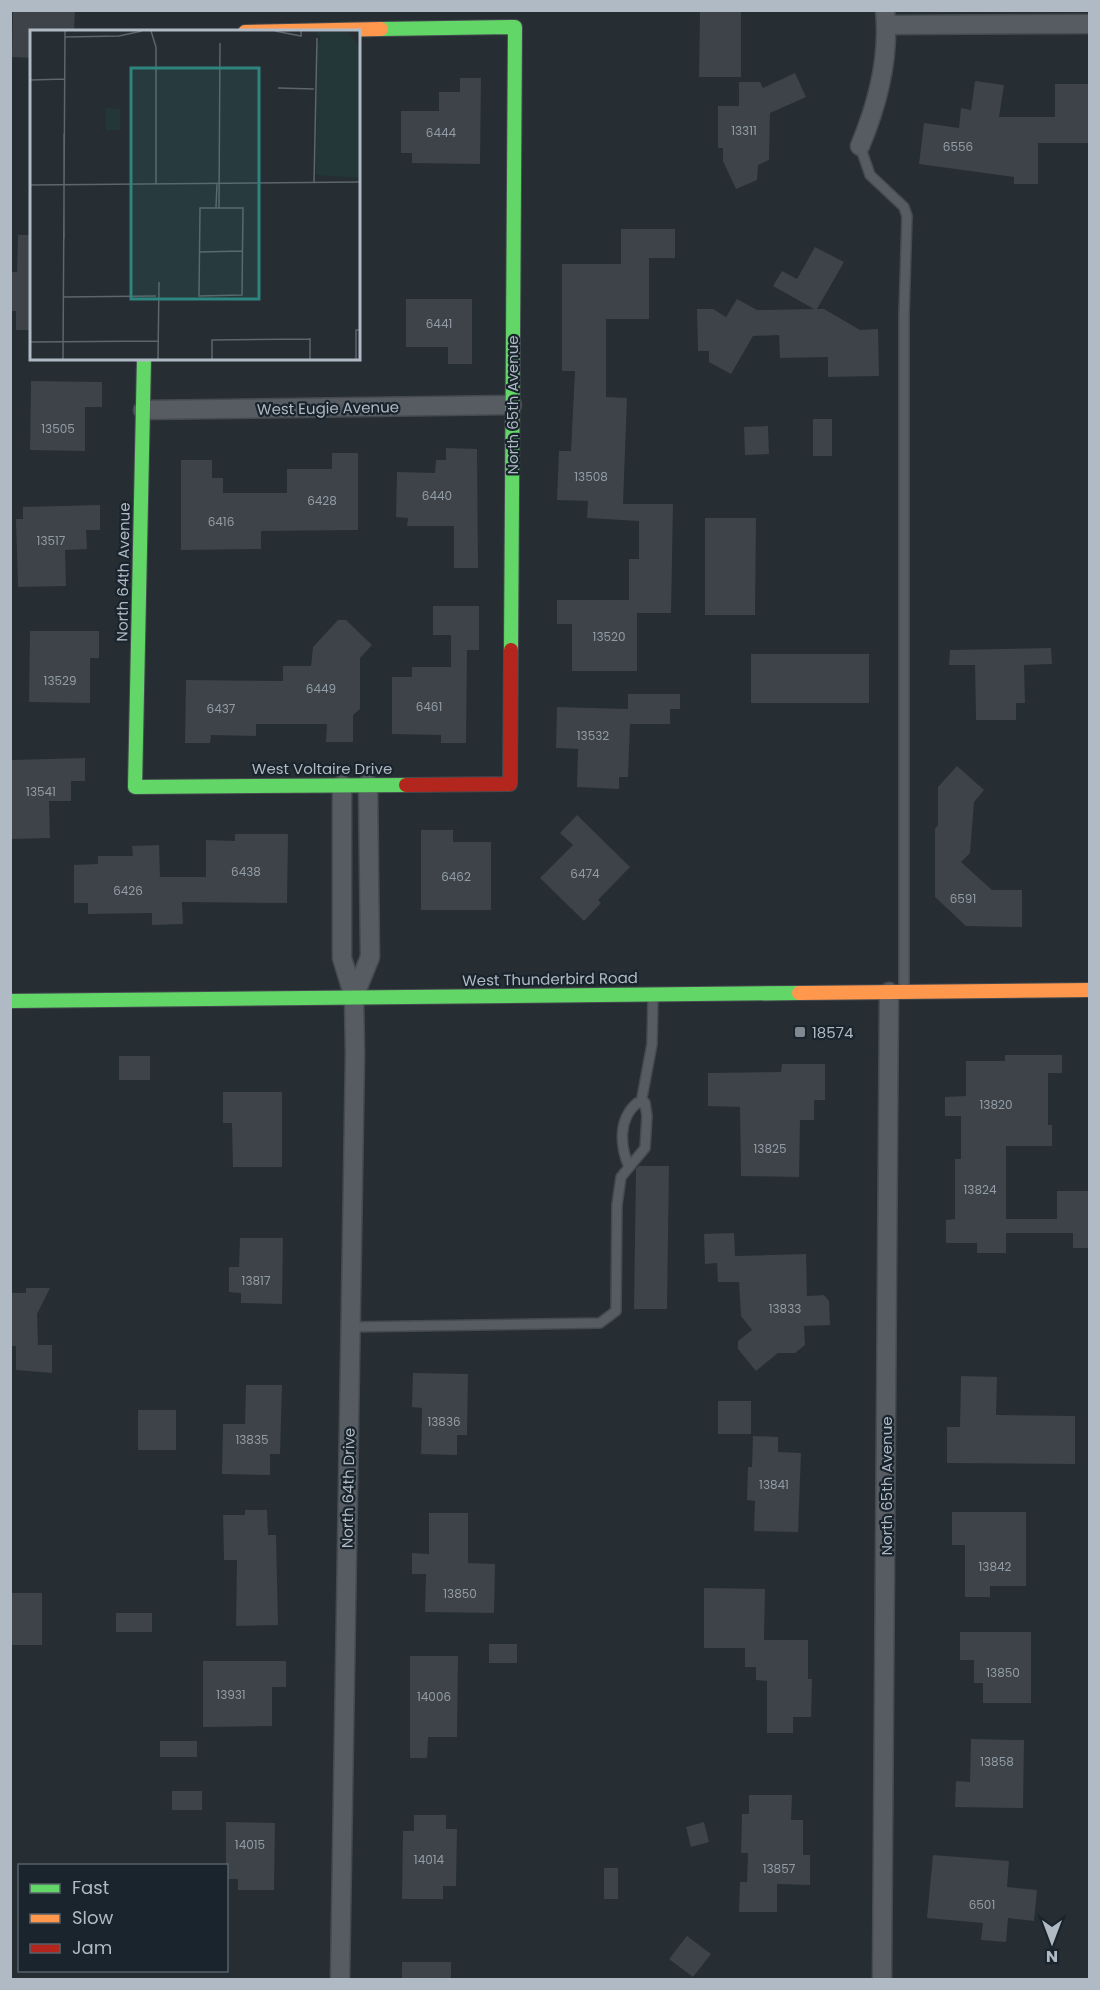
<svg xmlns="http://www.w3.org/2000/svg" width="1100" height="1990" viewBox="0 0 1100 1990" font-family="Poppins,sans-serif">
	<rect width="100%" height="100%" fill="#262d33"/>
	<path fill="#3d4348" d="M25,10H75L74,32H32V58L12,57L13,12Z
		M700,10H741V77H699Z
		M795,73L806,97L770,113L769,160L758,165L757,180L736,189L723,161V148H718V106H739V82H760L763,88Z
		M460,78H481L480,164L412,163V153H401V111H439V92H460Z
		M975,81L1004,85L999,117H1055V84H1089V143H1038V184H1014V177L919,164L924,123L959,128L961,108L971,110Z
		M621,229H675V258H649V319H606V397L627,398L623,504H673L671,613H637V671H572V624H557V600H629V559H639V521L587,518L588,501L557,500L559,451H571L575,371H562V264H621Z
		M18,235H32V330H16V311H10V272H17Z
		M815,247L844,262L817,309H824L860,330L878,329L879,376L828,377V357L780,358L779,335L753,336L731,374L709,362V351H698L697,309H713L726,317L737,299L757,310L814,309L773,286L782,271L797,279Z
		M406,299H472V364H448V347H406Z
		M31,381L102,382V407H85V451L30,450Z
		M813,419H832V456H813Z
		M768,426L769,454L745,455L744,427Z
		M446,448L477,449L478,568H454V526H407L408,518L396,517L397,472L435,473L436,460H446Z
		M332,453H358V530L261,531V549L181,550V460H212V478H223V493H287V469H332Z
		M100,505V530H86L87,549L65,550L66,586L18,587L16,519H23V507Z
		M705,518H756L755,615H705Z
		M433,606H479V650H467L466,743H441V735L392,734V677H412V667H451V635H433Z
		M338,620H346L372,645L360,658V709L353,715V742H326L327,724H256V736L211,735L210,743H185L186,680L283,681V666H311L313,647Z
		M30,631H99V658H90V703L29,702Z
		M1051,648L1052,664L1024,665L1025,703H1016V720H976L975,665H949L950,650Z
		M751,654H869V703H751Z
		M628,694H680V709H670V724H630L628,777H619V789L577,787L578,749L556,748L557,707L628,709Z
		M85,758V781H71V801H49L50,838L10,839L11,760Z
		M957,766L984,790L974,802L970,853L961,862L992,890H1022V927L966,926L935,897V829L938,825V787Z
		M577,815L630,867L598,900L601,903L584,921L540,878L573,845L560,833Z
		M421,830H453V842H491V910H421Z
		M235,834H288L287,903L182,902L183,924L152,925V913L88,914V903H74V865L98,864V856H133L132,846L159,845L160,877H206V840L235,841Z
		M1005,1055H1062V1073H1048V1125H1052V1146H1006V1219H1057V1191H1089V1248H1073V1233H1006V1253H977V1243H946V1220L955,1219V1159H961V1116H945V1097L966,1096V1061H1005Z
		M119,1056H150V1080H119Z
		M782,1064H825V1100H814V1120H800L799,1177L741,1176L740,1107L708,1106V1073L781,1072Z
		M223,1092H282V1167H233L232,1123H223Z
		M639,1166H669L667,1309H634L636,1169Z
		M734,1233L735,1256L806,1254L807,1296L824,1295L829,1301L830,1325L804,1326L805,1345L795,1353H778L756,1371L738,1349V1341L752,1330L741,1316L739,1282H718L717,1263L705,1264L704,1234Z
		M240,1238H283L282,1304L241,1303V1293L229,1292V1267H239Z
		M26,1288H50L37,1314L38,1345H52V1373L16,1370V1346H10V1293H26Z
		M413,1373L468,1374L467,1435H457V1455L421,1454L422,1408L412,1407Z
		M961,1376L997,1377L996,1415L1075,1416V1464L947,1463V1427H960Z
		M246,1385H282L280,1454H270V1475L222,1474L223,1424H245Z
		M718,1401H751V1434H718Z
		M138,1410H176V1450H138Z
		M753,1436L778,1437V1452L801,1453L798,1532L754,1531L755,1501L747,1500L748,1467H752Z
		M245,1510H267L268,1535H276L278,1625L236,1626L237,1560H224L223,1515H245Z
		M952,1512H1026V1586H990V1597H965V1545H952Z
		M429,1513H468V1563L495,1564L494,1613L425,1612L426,1574H412V1553L429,1554Z
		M704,1588L765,1589L764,1640H808V1679H812L811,1717H793V1733H767V1681L756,1680V1667H745V1648H704Z
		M10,1593H42V1645H10Z
		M116,1613H152V1632H116Z
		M960,1632H1031V1703H983V1683H974V1660H960Z
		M489,1644H517V1663H489Z
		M410,1656H458L457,1737H428L427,1758H410Z
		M203,1661H286V1687H272V1726L203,1727Z
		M971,1739L1024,1740L1023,1808L955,1807L956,1781L970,1782Z
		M160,1741H197V1757H160Z
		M172,1791H202V1810H172Z
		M749,1795H792L791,1820H803V1855H810V1885L777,1884V1912H739L740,1882H747L748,1853H741L742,1814H749Z
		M414,1815H446V1829H457L456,1886H443V1899H402L403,1831H414Z
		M226,1822L275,1823L274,1890H238V1879H226Z
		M704,1822L709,1842L691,1847L686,1827Z
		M933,1855L1009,1861L1007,1887L1037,1890L1034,1921L1008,1918L1006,1942L981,1940L983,1923L927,1918Z
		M604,1868H618V1899H604Z
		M687,1936L711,1954L693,1977L669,1959Z
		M402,1962H451V1980H402Z"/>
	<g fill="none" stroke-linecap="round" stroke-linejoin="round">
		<defs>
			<path id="lane" d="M860,146L870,175L904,207L907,216L904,315V991
				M641,1103L652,1044L653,995
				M350,1327L600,1323L616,1311L617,1205L621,1177L645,1148L647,1116L645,1103H637C618,1119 620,1146 629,1167"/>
			<path id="street" d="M886,25L1090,24
				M860,146C878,103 890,58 885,10
				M143,410L512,405
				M354,997L370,957L368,784
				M340,1980L355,1054L354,997L342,958V785
				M882,1980L889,992"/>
			<path id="fast" d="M381,29L515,27L511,650
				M144,358L135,787L406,785
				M10,1001L799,993"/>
			<path id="slow" d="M245,32L381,29
				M799,993L1090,990"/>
			<path id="jam" d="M406,785L510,784L511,650"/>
		</defs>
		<use href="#lane" stroke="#444a4f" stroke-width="12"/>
		<use href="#street" stroke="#444a4f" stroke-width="21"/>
		<use href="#fast" stroke="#444a4f" stroke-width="16"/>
		<use href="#slow" stroke="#444a4f" stroke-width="16"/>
		<use href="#jam" stroke="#444a4f" stroke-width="16"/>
		<use href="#lane" stroke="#565c61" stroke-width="9"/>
		<use href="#street" stroke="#565c61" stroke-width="18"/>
		<use href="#fast" stroke="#63d668" stroke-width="14"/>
		<use href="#slow" stroke="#ff974d" stroke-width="14"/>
		<use href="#jam" stroke="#b3261e" stroke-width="14"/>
	</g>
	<rect fill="#7f8992" stroke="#1a242d" stroke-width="2" x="794" y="1026" width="12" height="12" rx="3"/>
	<g text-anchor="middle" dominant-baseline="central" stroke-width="4.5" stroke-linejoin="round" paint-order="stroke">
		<g font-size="12" fill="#929ca6">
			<text x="744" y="130">13311</text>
			<text x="441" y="132">6444</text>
			<text x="958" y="146">6556</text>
			<text x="439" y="323">6441</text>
			<text x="58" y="428">13505</text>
			<text x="591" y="476">13508</text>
			<text x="437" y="495">6440</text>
			<text x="322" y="500">6428</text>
			<text x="221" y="521">6416</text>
			<text x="51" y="540">13517</text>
			<text x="609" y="636">13520</text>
			<text x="60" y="680">13529</text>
			<text x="321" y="688">6449</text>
			<text x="429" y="706">6461</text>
			<text x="221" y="708">6437</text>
			<text x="593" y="735">13532</text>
			<text x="41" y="791">13541</text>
			<text x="246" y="871">6438</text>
			<text x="585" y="873">6474</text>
			<text x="456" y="876">6462</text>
			<text x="128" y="890">6426</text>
			<text x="963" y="898">6591</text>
			<text x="996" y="1104">13820</text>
			<text x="770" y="1148">13825</text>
			<text x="980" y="1189">13824</text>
			<text x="256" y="1280">13817</text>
			<text x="785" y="1308">13833</text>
			<text x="444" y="1421">13836</text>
			<text x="252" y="1439">13835</text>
			<text x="774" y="1484">13841</text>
			<text x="995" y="1566">13842</text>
			<text x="460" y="1593">13850</text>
			<text x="1003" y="1672">13850</text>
			<text x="231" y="1694">13931</text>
			<text x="434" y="1696">14006</text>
			<text x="997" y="1761">13858</text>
			<text x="250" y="1844">14015</text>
			<text x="429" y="1859">14014</text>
			<text x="779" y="1868">13857</text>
			<text x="982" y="1904">6501</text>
		</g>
		<g font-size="15" fill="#afbac5" stroke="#1a242d">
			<text transform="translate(512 405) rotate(-90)">North 65th Avenue</text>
			<text transform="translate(328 408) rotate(-1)">West Eugie Avenue</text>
			<text transform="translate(123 572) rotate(-89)">North 64th Avenue</text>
			<text x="322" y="768">West Voltaire Drive</text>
			<text transform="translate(550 979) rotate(-1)">West Thunderbird Road</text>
			<text transform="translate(886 1486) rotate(-90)">North 65th Avenue</text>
			<text transform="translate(348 1488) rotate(-89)">North 64th Drive</text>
		</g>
		<g font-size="15" fill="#afbac5" stroke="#1a242d" text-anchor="start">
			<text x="812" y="1032">18574</text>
		</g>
	</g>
	<g transform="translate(30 30)">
		<rect width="330" height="330" fill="#262d33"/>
		<path d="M285,1H317L330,17V148L286,145L287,15L291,8Z" fill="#233738"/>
		<path d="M300,6L317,7L315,43L293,42V20L299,18ZM297,44H318L319,54L297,56ZM76,78L90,79V100H76ZM330,78V144L312,142L296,127L290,102L304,82Z" fill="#233738"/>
		<path fill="none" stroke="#5d656d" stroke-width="1.5" d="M121,1L126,17V154M245,1L271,6V1M35,7L89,6L112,1M0,50L35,49M248,58L284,59M284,152L287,8M0,155L330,152M170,178H213L212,265L169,266ZM186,178L187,154M189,178L190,13M34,209V104M169,222L212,221M34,267L126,266M0,312L128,311M33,329L35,1M128,329L129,252M182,329V310L280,309M280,329V308M326,329V300H330"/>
		<path fill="#2f847f" fill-opacity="0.15" stroke="#2f847f" stroke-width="3" d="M101,38H229V269H101Z"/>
		<rect width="330" height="330" fill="none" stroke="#afbac5" stroke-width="3"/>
	</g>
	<rect width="1100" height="1990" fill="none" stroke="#afbac5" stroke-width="24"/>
	<rect x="18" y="1864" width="210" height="108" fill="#1a242d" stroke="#56606a" stroke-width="1.5"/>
	<rect x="30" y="1884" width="30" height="9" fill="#63d668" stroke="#56606a" stroke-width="1.5"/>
	<text x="72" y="1894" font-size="18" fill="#afbac5">Fast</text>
	<rect x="30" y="1914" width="30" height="9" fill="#ff974d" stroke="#56606a" stroke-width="1.5"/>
	<text x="72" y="1924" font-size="18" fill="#afbac5">Slow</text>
	<rect x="30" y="1944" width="30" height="9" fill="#b3261e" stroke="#56606a" stroke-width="1.5"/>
	<text x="72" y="1954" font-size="18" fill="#afbac5">Jam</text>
	<g transform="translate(1052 1942) rotate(180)" stroke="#1a242d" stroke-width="4.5" paint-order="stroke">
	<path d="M0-4.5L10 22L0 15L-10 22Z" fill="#afbac5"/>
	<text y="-9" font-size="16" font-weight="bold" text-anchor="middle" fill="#afbac5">N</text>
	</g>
</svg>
